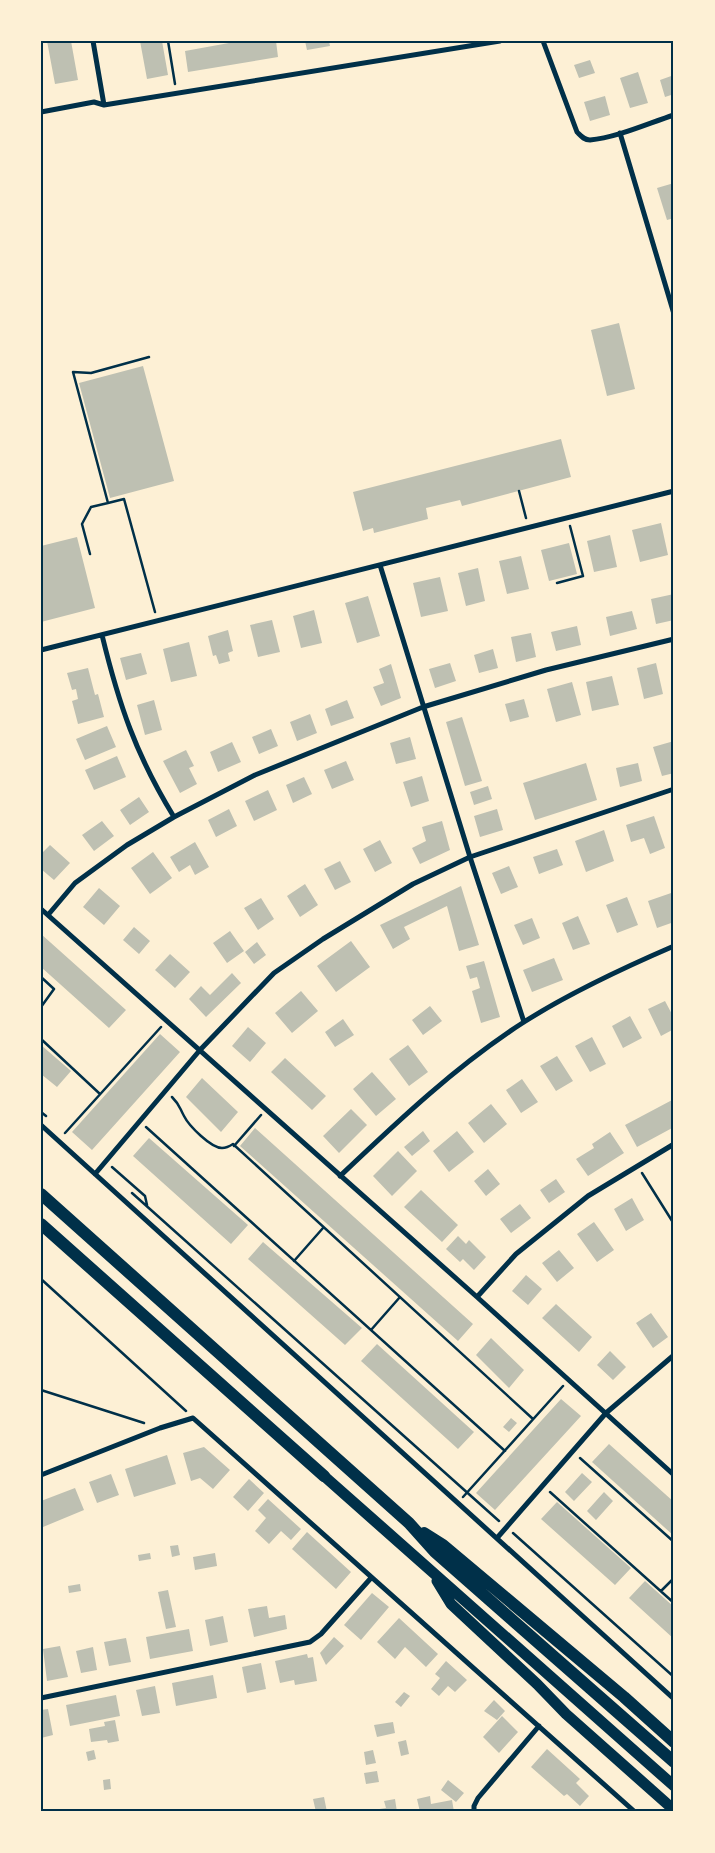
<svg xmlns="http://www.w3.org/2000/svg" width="715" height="1853" viewBox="0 0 715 1853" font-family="Rubik,sans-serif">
	<rect width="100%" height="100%" fill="#fdf0d5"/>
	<path fill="#bec0b2" d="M47,41H71L78,80L55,84Z
		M140,41H162L168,75L147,79Z
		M240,41H276L278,57L188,72L185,51Z
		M305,41H329L330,46L307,50Z
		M590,60L595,73L579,78L574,65Z
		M638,72L648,103L630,108L620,78Z
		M674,75V94L665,97L660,80Z
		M605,96L610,115L590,121L584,102Z
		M674,183V218L667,220L657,188Z
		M619,323L635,389L607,396L591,330Z
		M143,366L174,481L110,498L79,383Z
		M561,439L571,477L462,506L460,500L426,508L428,519L374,533L373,528L363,531L353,492Z
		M661,523L668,555L640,562L632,530Z
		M610,535L617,567L594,572L587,541Z
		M77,537L95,608L41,622V546Z
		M569,543L577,574L549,581L541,550Z
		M521,556L529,589L507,594L499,561Z
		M478,568L485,601L466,606L458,573Z
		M440,577L448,611L421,617L413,583Z
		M674,594V620L656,624L651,599Z
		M368,596L380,636L357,643L345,603Z
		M314,610L322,643L301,648L293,616Z
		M632,611L637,629L610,636L606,617Z
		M272,620L280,652L258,657L250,625Z
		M577,626L581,645L556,651L551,632Z
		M228,630L233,651L228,653L230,661L219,664L216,655L213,656L208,636Z
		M531,633L536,657L516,662L511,637Z
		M189,642L197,676L171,682L163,649Z
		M493,649L498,668L479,673L474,655Z
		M141,653L147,674L126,680L120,658Z
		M450,663L456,681L435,688L429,669Z
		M656,663L663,694L644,699L637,668Z
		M391,664L401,698L381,706L373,687L384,683L379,669Z
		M88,668L95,695L98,694L104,717L78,724L72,701L78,699L76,689L72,690L67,673Z
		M612,676L619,705L592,711L586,682Z
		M572,682L581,715L556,722L547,689Z
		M524,699L529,717L510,722L505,704Z
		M154,700L162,730L145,735L137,705Z
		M347,700L354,718L331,726L325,709Z
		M310,714L317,733L297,741L290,722Z
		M462,717L482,781L465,786L446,722Z
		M107,726L116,747L85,760L76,739Z
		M271,729L278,746L259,754L252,737Z
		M410,737L416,759L396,764L390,743Z
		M674,741V773L662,776L653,747Z
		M232,742L241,762L218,772L210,752Z
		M186,750L194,766L189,768L197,784L180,793L163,761Z
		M117,756L126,777L94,790L85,770Z
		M346,761L354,780L332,789L324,770Z
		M586,763L597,800L535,820L523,783Z
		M638,763L642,781L620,787L616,768Z
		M422,776L429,801L411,807L403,782Z
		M304,777L312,794L293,803L286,785Z
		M488,786L492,799L474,805L470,792Z
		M268,790L277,810L254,821L245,801Z
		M139,797L149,812L130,825L120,810Z
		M229,809L237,826L216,837L208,820Z
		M497,809L503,830L480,837L474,816Z
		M654,816L665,848L650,854L644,838L631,842L626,825Z
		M102,821L114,836L94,851L82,835Z
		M442,821L450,850L420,864L412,848L426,841L422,827Z
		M604,830L614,861L586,872L575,841Z
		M380,840L392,863L375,872L363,849Z
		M195,842L209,867L195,875L190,865L179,872L170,857Z
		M50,845L70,863L54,880L41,869V854Z
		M557,849L563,865L539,874L533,857Z
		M153,852L172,878L150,894L131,868Z
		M340,861L351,882L335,890L324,869Z
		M509,866L518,887L501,894L492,873Z
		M305,884L318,905L300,917L287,896Z
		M461,886L479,945L459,951L447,906L404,927L410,939L393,949L380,925Z
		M99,888L120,906L104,925L83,907Z
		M674,892V922L657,928L648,901Z
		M627,897L638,925L617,933L606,905Z
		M261,898L274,919L258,930L244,908Z
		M578,916L590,944L573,950L562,923Z
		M532,918L540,938L523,945L514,925Z
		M134,927L150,941L139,954L123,940Z
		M230,931L244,951L227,963L213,943Z
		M41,934L126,1010L109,1028L41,967Z
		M351,941L370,967L336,992L317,966Z
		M257,942L266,955L254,964L245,952Z
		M170,954L190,972L175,988L155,970Z
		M554,958L563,980L532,992L523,970Z
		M484,961L500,1017L481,1023L472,991L480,988L477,977L470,979L466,966Z
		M232,973L241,983L206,1017L189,999L201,986L210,995Z
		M301,991L318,1011L292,1033L275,1013Z
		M665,1001L674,1018V1029L661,1036L648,1009Z
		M430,1006L442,1021L423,1035L412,1020Z
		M630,1016L642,1038L623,1048L612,1026Z
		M343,1019L354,1035L335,1047L325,1032Z
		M248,1027L266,1043L250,1062L232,1046Z
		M160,1034L180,1052L92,1150L72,1132Z
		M592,1037L606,1064L590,1072L575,1046Z
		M41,1045L71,1071L57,1087L41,1074Z
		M408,1045L428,1072L409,1086L389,1059Z
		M557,1056L573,1081L556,1091L540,1066Z
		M285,1058L326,1096L312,1110L271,1072Z
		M372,1072L396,1099L376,1116L353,1089Z
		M202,1078L238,1112L221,1132L186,1097Z
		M522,1079L538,1102L521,1113L506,1090Z
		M674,1099V1127L637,1147L625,1125Z
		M491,1104L507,1124L484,1143L468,1123Z
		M351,1109L367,1125L339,1153L323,1136Z
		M255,1128L473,1324L458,1341L240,1146Z
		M423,1131L430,1141L412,1156L404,1147Z
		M457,1131L474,1152L449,1172L433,1151Z
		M610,1132L624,1153L588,1176L576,1159L594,1148L592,1144Z
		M149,1138L248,1225L231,1244L133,1156Z
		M398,1151L417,1171L392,1196L373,1176Z
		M488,1169L500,1184L486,1196L474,1181Z
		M556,1179L565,1192L549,1203L540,1190Z
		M421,1190L458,1225L442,1242L404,1207Z
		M632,1198L644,1220L626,1231L614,1209Z
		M520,1204L531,1218L511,1233L500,1219Z
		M594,1222L614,1250L597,1262L577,1234Z
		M458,1236L466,1244L469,1240L486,1257L474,1270L463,1259L460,1262L446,1249Z
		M263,1242L362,1328L345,1345L248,1259Z
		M559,1250L574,1268L557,1282L542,1263Z
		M526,1275L542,1289L528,1305L512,1291Z
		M556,1304L592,1337L579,1352L542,1318Z
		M651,1313L668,1337L653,1348L636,1323Z
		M491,1338L524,1370L509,1388L476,1355Z
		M377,1344L474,1432L458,1449L361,1361Z
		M610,1351L626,1367L613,1380L597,1365Z
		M561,1399L581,1416L495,1510L476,1493Z
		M511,1418L517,1423L509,1432L503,1427Z
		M609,1444L674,1502V1536L592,1462Z
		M204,1447L230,1470L213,1489L200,1478L191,1481L183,1453Z
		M167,1455L176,1484L134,1497L125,1469Z
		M582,1473L592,1482L574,1501L565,1492Z
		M111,1474L119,1495L97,1503L89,1482Z
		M249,1479L264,1493L248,1511L233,1497Z
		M75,1488L84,1510L43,1527L41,1501Z
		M604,1492L613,1501L596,1520L587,1511Z
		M268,1499L301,1529L291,1540L281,1531L269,1544L255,1531L266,1518L258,1510Z
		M557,1502L631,1568L615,1585L541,1519Z
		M307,1532L351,1572L336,1589L292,1549Z
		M178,1545L180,1555L172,1557L170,1546Z
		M150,1553L151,1559L139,1561L138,1555Z
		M215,1553L217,1566L195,1570L193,1557Z
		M645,1581L674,1607V1639L629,1598Z
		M80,1584L81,1591L69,1593L68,1586Z
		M168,1590L176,1627L166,1629L158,1592Z
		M372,1593L389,1607L361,1640L344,1625Z
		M267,1606L269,1618L285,1615L287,1629L254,1637L248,1609Z
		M223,1616L228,1642L210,1646L205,1620Z
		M399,1618L438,1654L426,1667L405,1647L395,1659L377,1642Z
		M189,1629L193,1651L150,1659L146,1637Z
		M334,1637L344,1646L326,1665L320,1653Z
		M126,1638L131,1662L109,1666L104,1642Z
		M60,1646L68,1677L47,1681L43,1649Z
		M93,1647L97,1670L81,1673L76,1651Z
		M307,1654L308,1658L313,1657L317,1681L295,1685L294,1680L280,1683L275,1661Z
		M446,1661L467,1680L455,1692L448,1686L439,1696L431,1689L440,1678L435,1674Z
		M261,1663L266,1689L247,1693L242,1667Z
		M213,1675L217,1698L176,1706L172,1683Z
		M155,1686L160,1713L142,1716L136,1690Z
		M404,1692L410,1696L401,1707L395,1702Z
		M116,1695L120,1716L70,1726L66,1705Z
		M494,1700L505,1711L497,1720L484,1711Z
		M48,1709L53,1735L41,1738V1710Z
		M502,1716L518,1732L499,1753L483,1737Z
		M115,1720L119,1741L108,1743L107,1740L91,1742L89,1729L105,1726L104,1722Z
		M393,1722L395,1733L377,1737L374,1725Z
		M406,1740L409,1754L401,1756L398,1742Z
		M547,1749L580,1779L576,1783L589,1796L580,1806L567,1794L564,1796L531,1767Z
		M94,1750L96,1759L88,1761L86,1752Z
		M373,1750L376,1763L366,1765L364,1752Z
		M377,1771L379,1782L366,1784L364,1773Z
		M110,1779L111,1789L104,1790L103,1780Z
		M448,1780L464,1793L456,1802L441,1790Z
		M430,1796L431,1804L452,1800L454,1812H420L417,1799Z
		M324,1797L327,1812H316L313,1799Z
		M395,1799L397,1812H373V1810L386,1808L384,1801Z"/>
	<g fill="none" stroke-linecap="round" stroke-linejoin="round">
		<path stroke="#003049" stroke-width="2.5" d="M168,41L175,84
			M149,357L91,373L73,372L108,503L124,499L155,612
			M519,491L526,518
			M90,554L82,524L91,507L108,503
			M557,583L583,576L570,526
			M41,977L54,989L41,1007
			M41,1039L100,1094
			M172,1097C180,1105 179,1107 184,1116C189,1126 211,1148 222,1148C225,1148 230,1146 233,1144L533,1419
			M41,1112L46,1116
			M146,1127L505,1451
			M65,1133L161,1027
			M234,1146L261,1115
			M112,1167L145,1196L147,1205
			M642,1173L674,1224
			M132,1193L499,1521
			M294,1261L323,1228
			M41,1279L186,1411
			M371,1330L400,1297
			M41,1390L144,1423
			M580,1458L674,1542
			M550,1492L674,1603
			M463,1497L563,1386
			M513,1533L674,1677
			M661,1591L674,1578"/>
		<path stroke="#003049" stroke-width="5" d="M93,41L104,105
			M543,41L577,132C581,136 584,140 590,140C616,138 649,123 674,115
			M41,112L94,102L104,105L500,41
			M620,133L674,314
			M380,565L470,857L524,1022
			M102,635C119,705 136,755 174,817
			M41,650L674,491
			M41,909L477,1297L674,1475
			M48,915L75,883L127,845L174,817L255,775L423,707L546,670L674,639
			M41,1125L674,1699
			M95,1174L200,1050L274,973L323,939L413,884L470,857L674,789
			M340,1176C398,1121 457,1065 524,1022C571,992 623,968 674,946
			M477,1297L516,1254L588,1196L674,1144
			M41,1475L160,1428L193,1418L635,1812
			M497,1538L606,1413L674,1355
			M41,1698L310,1642L321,1634L371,1578
			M474,1812V1806L478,1798L539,1726"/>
		<path stroke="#003049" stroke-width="11" d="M324,1476L674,1786
			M437,1581L451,1604L537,1684L566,1714L674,1810"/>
		<path stroke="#003049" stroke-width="12" d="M41,1194L409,1523L435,1552L674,1762
			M41,1224L324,1476
			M424,1533L443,1545L624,1697L674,1742"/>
	</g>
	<rect width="715" height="1853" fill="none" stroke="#fdf0d5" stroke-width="85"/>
	<rect x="42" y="42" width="630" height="1768" fill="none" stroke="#003049" stroke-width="2"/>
</svg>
